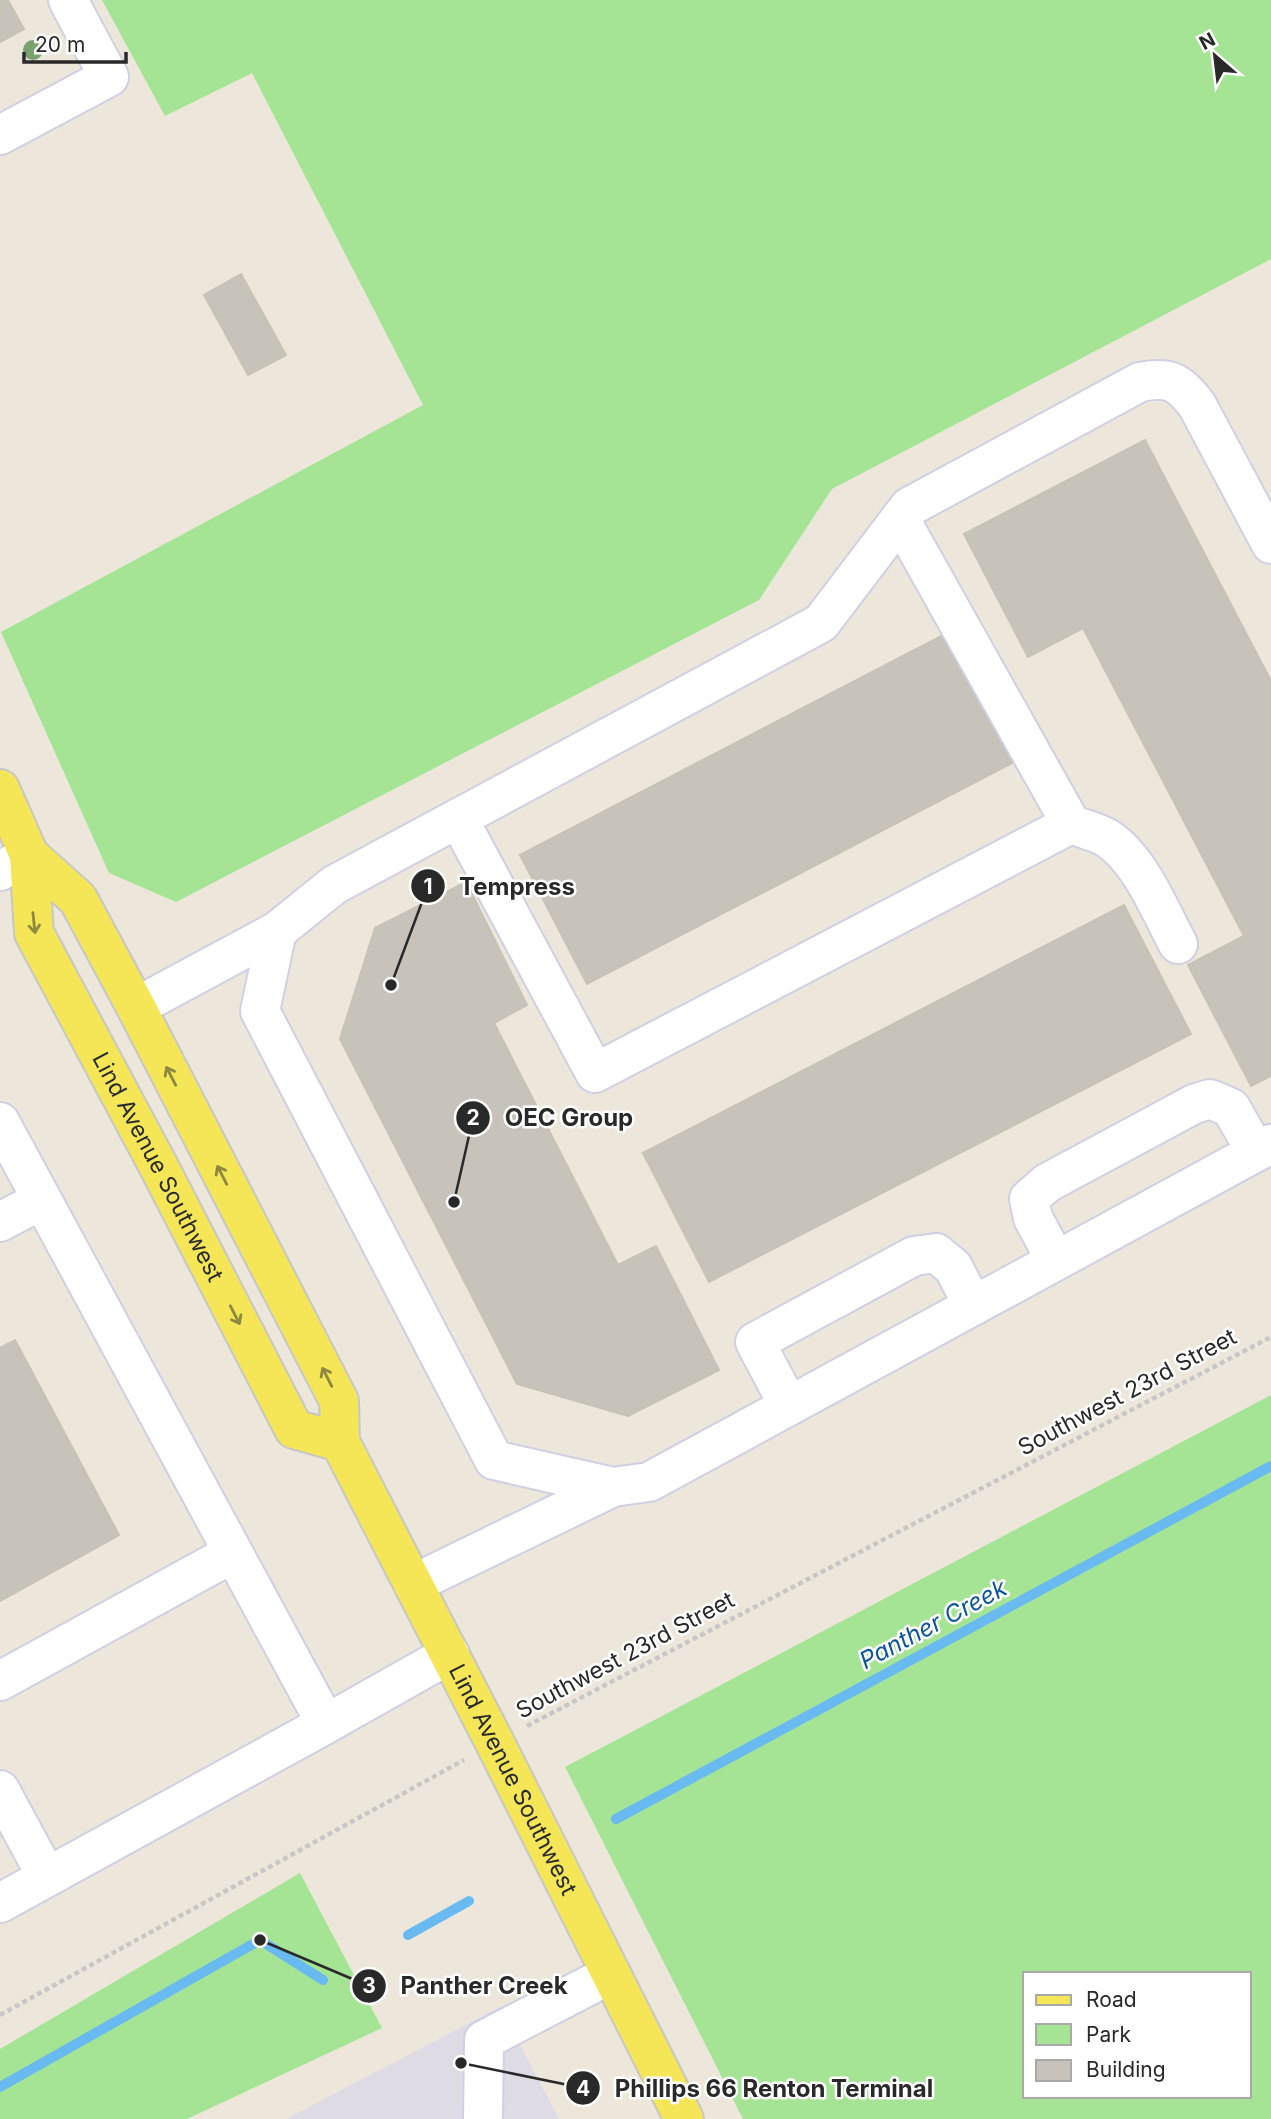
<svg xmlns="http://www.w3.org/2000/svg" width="1271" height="2119" viewBox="0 0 1271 2119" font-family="Inter,sans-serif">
	<rect width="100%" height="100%" fill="#ece7da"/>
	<path fill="#dfdbe4" d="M500,2007L559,2119H286Z"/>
	<path fill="#a5e495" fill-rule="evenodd" d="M102,0H1271V259L832,489L759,600L176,902L109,873L1,632L423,405L252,73L165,116Z
		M1271,1395V2119H743L565,1767ZM1024,1974H1248V2096H1024Z
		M300,1873L382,2028L187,2119H0V2049Z"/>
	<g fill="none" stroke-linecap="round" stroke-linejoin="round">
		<path stroke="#69baf1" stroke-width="10" d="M616,1819L1271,1466
			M408,1935L469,1901
			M0,2087L260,1940L323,1980"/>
	</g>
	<path fill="#c7c3ba" stroke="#c7c3b4" stroke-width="2" d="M0,0H8L24,29L0,42Z
		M241,274L286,355L248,375L204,295Z
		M1145,440L1271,681V1076L1251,1086L1188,965L1244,936L1083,628L1028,657L964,534Z
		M945,634L1012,763L587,984L520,855Z
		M466,882L527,1005L494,1023L618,1265L656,1246L719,1370L628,1416L517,1384L340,1039L375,928Z
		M1124,905L1191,1034L709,1282L643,1153Z
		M15,1340L119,1535L0,1601V1348Z"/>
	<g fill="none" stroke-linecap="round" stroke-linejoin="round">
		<defs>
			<path id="minor" d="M0,135L109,77L68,0
				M458,818L595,1073L1071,824L900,519
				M1071,824C1082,829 1097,832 1107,838C1140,859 1160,911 1178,944
				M0,871L29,855
				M277,931L260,1011L494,1460L613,1487
				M136,1007L277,931L334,885L821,623L909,507L1140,382C1170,376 1179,382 1197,405L1271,544
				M0,1122L326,1724L450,1654
				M0,1222L42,1200
				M1056,1261L1033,1218L1029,1199L1047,1183L1194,1104L1210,1099L1231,1108L1256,1152
				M789,1406L755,1342L914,1256L936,1253L953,1267L973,1305
				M413,1584L613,1487L649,1482L1271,1144
				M0,1681L233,1553
				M0,1790L47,1877
				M0,1903L326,1724
				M483,2119L484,2040L611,1974"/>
			<g id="major">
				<path id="s1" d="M0,789L29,855L34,933L159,1167L294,1429L340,1442"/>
				<path id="s2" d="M29,855L78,899L136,1007L339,1401L340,1442L495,1743L684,2119"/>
			</g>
		</defs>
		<use href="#minor" stroke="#cfd0e3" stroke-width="42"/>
		<use href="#major" stroke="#c7c7c7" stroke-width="42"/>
		<path stroke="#c7c7c7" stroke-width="4.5" stroke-dasharray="5 3.5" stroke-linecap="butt" d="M527,1726L1271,1337
			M0,2015L464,1760"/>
		<use href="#minor" stroke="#fff" stroke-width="38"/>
		<use href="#major" stroke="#f4e657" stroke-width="38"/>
	</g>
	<circle fill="#7aa16f" cx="33" cy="50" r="10"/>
	<defs><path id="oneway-shaft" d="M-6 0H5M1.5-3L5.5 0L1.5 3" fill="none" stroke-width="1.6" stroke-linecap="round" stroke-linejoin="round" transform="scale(1.75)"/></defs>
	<g stroke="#8e8840">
		<use href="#oneway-shaft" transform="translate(34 923) rotate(84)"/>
		<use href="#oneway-shaft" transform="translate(171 1076) rotate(-117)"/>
		<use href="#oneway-shaft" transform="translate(222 1175) rotate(-117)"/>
		<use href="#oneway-shaft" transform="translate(235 1315) rotate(63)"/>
		<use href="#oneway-shaft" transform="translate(327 1377) rotate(-117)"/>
	</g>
	<g text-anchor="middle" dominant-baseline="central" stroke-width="5" stroke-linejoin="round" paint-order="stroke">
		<g font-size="23" fill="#292929" stroke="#fff">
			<text stroke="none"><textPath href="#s1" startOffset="415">Lind Avenue Southwest</textPath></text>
			<text transform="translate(1127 1392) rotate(-28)">Southwest 23rd Street</text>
			<text transform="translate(625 1655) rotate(-28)">Southwest 23rd Street</text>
			<text stroke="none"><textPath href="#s2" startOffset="1052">Lind Avenue Southwest</textPath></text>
		</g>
		<g font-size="24" font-style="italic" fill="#0a559c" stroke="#fff">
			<text transform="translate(933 1624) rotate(-28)">Panther Creek</text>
		</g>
	</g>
	<path fill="none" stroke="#292929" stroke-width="2.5" d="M391 985L428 886M454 1202L473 1118M260 1940L369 1986M461 2063L583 2088"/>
	<g fill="#292929" stroke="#fff" stroke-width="2.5">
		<circle cx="391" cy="985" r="7"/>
		<circle cx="454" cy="1202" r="7"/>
		<circle cx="260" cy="1940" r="7"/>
		<circle cx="461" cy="2063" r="7"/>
		<circle cx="428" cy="886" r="18"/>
		<circle cx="473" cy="1118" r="18"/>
		<circle cx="369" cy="1986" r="18"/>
		<circle cx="583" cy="2088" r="18"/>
	</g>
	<g font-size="21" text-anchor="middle" font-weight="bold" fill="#fff">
		<text x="428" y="894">1</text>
		<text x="473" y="1125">2</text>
		<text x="369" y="1993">3</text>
		<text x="583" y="2096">4</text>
	</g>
	<g font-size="24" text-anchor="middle" font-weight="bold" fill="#292929" stroke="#fff" stroke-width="5" stroke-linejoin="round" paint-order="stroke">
		<text x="517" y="895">Tempress</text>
		<text x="569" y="1126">OEC Group</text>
		<text x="484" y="1994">Panther Creek</text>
		<text x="774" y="2097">Phillips 66 Renton Terminal</text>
	</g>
	<rect x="1023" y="1972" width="228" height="126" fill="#ffffff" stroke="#a9a9a9" stroke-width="2"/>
	<rect x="1036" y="1995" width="35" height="10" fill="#f4e657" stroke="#a9a9a9" stroke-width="2"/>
	<text x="1086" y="2007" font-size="21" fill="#292929">Road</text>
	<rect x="1036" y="2024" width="35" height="21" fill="#a5e495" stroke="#a9a9a9" stroke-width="2"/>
	<text x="1086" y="2042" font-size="21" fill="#292929">Park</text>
	<rect x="1036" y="2060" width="35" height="21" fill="#c7c3ba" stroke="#a9a9a9" stroke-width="2"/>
	<text x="1086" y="2077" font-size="21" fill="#292929">Building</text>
	<g transform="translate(1215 56) rotate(332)" stroke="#ffffff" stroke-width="5" paint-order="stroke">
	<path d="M0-5L12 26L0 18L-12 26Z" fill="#292929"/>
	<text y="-10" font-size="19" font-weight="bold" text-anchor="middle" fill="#292929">N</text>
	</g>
	<path d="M24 52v10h102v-10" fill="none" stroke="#292929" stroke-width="3.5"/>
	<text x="35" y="52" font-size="21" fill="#292929" stroke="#ffffff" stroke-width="5" paint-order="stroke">20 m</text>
</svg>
